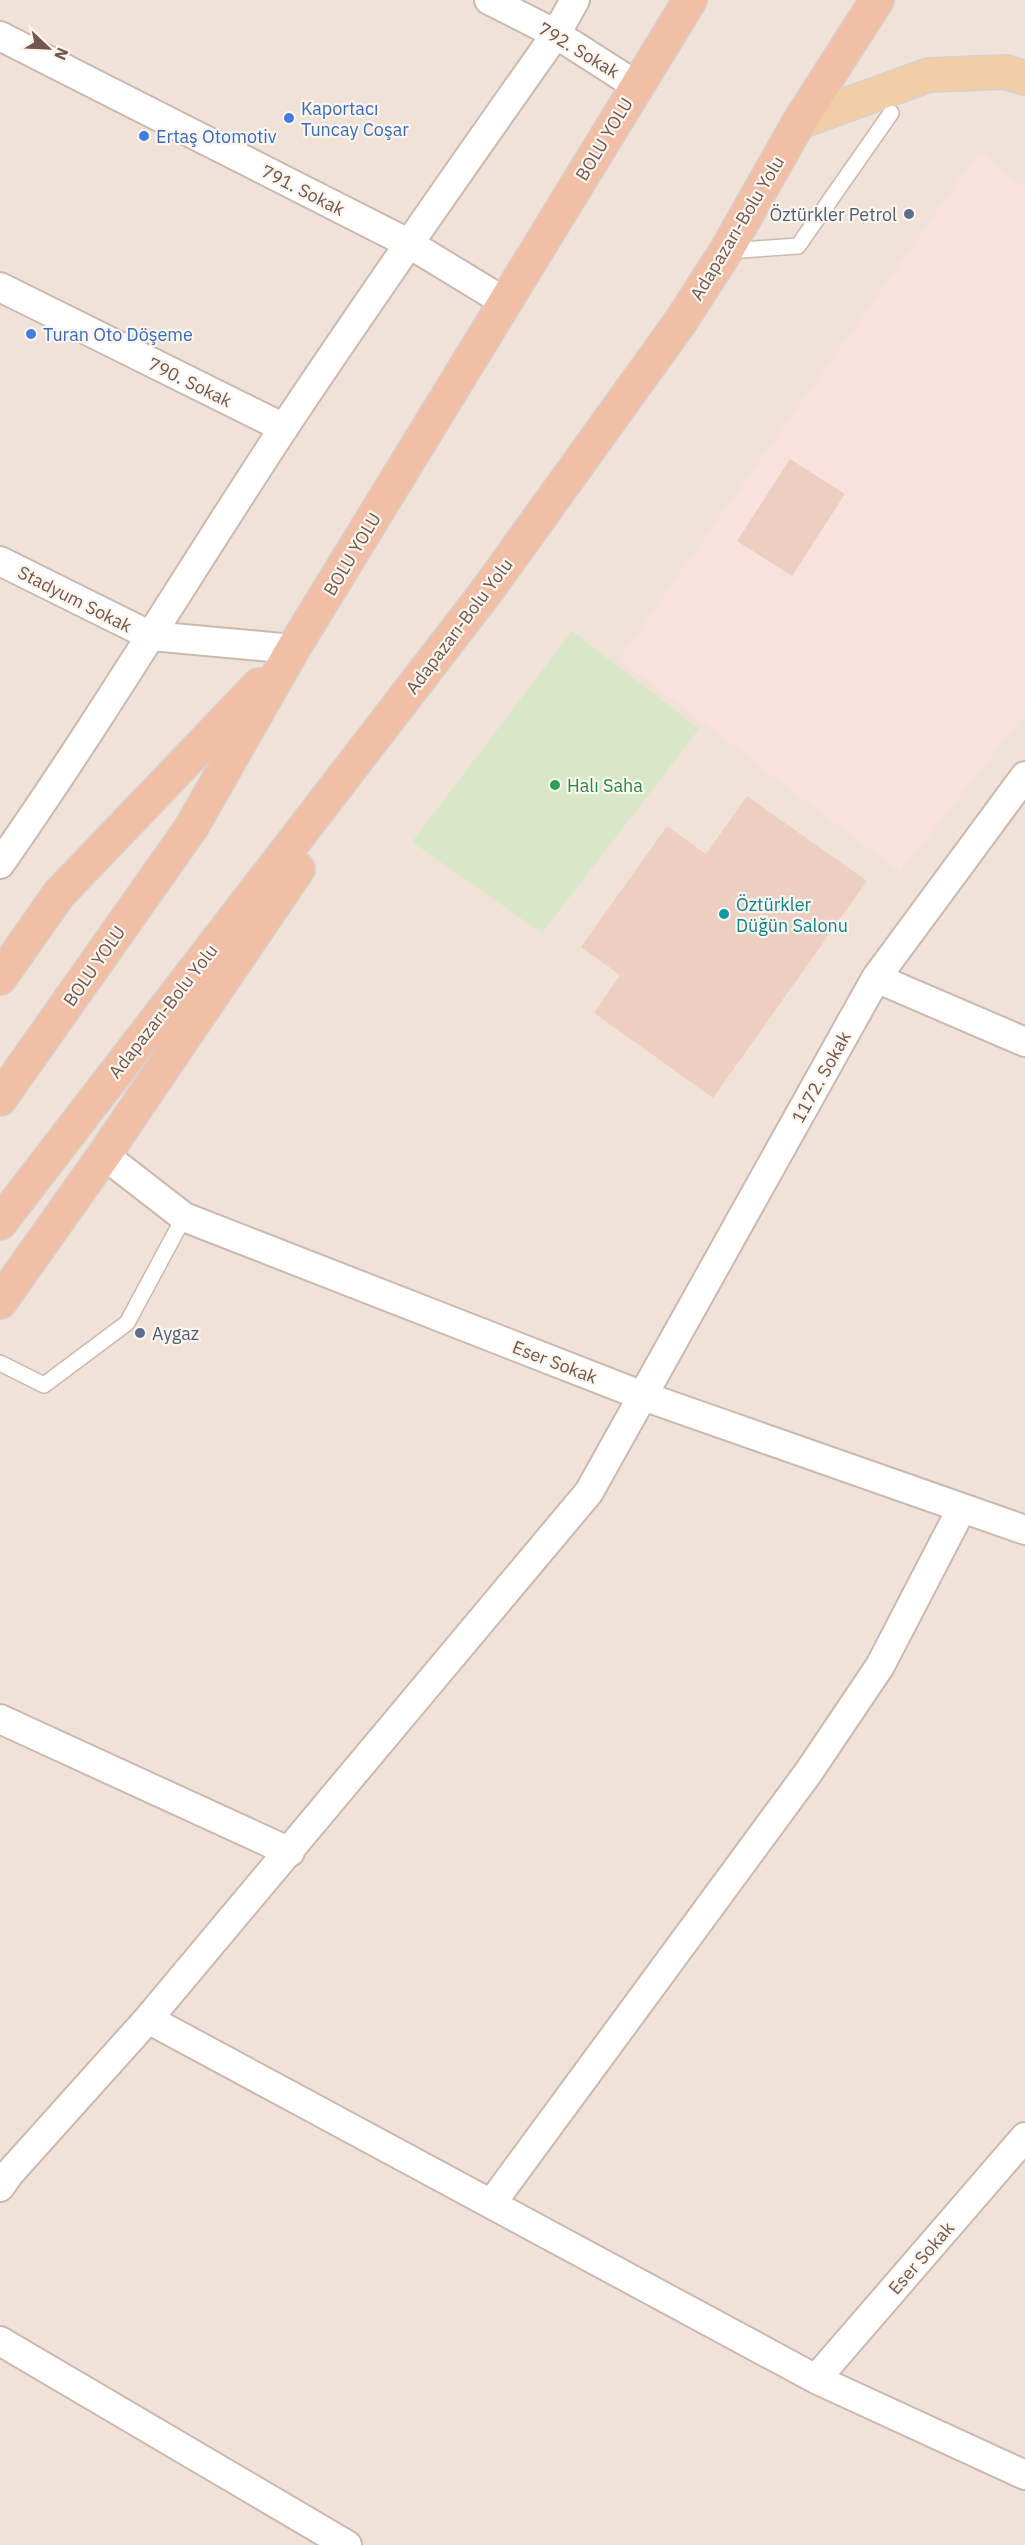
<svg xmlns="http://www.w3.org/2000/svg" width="1025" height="2545" viewBox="0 0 1025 2545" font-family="'IBM Plex Sans',sans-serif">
	<rect width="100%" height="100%" fill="#faf1e8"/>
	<path fill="#f1e2d7" d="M0,0H1025V2545H0Z"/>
	<path fill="#f9e2dd" d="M979,152L1025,188V714L900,872L619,659Z"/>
	<path fill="#d8e7c8" d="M572,631L699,729L542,933L412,842Z"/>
	<path fill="#edcfc2" d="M790,459L845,494L792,576L737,541Z
		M747,796L867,881L713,1098L594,1013L620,975L581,947L667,826L706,854Z"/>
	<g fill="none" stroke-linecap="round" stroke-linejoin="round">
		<defs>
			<path id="service" d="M726,251L798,246L891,113
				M0,1363L44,1385L127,1323L184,1217"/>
			<path id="minor" d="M489,0L556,34L637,86
				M0,36L408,243L505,302
				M0,287L284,428
				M0,561L151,636L293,649
				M0,864C100,721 189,572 285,426C373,294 464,164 556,34L575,0
				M876,978L1025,1042
				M104,1155L184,1217L643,1396L1025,1530
				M0,1719L290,1852
				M148,2019L816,2379L1025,2475
				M0,2187L9,2174L148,2019L589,1492L876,978L1025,776
				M491,2204L808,1773L880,1666L962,1508
				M0,2341L347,2545
				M816,2379L1025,2137"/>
			<path id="primary" d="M799,122L929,75L1006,72L1025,78"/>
			<path id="trunk" d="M0,978L59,894L259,685
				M0,1099L191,828L293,649L690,0
				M0,1223L486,592L681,321L726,251L799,122L877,0
				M0,1302L104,1155L298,869"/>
		</defs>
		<use href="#service" stroke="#cbb9af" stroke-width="18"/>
		<use href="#minor" stroke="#cbb9af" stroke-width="32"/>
		<use href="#primary" stroke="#d8d0ce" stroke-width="36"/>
		<use href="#trunk" stroke="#d8d0ce" stroke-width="36"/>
		<use href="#service" stroke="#fff" stroke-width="15"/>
		<use href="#minor" stroke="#fff" stroke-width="28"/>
		<use href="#primary" stroke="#f2cea7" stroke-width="33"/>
		<use href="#trunk" stroke="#f0bfa6" stroke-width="33"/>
	</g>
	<g fill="#3f7fe0" stroke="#fdf6ee" stroke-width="2">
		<circle cx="289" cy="118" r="6"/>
		<circle cx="144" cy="136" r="6"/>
		<circle cx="31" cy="334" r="6"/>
	</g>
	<g fill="#5c6f8a" stroke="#fdf6ee" stroke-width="2">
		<circle cx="909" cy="214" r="6"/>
		<circle cx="140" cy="1333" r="6"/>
	</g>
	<circle fill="#2e9e5b" stroke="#fdf6ee" stroke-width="2" cx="555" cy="785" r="6"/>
	<circle fill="#0f9aa8" stroke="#fdf6ee" stroke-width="2" cx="724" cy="914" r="6"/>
	<g text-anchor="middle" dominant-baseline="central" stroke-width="4.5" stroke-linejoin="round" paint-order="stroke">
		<g font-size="18" fill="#72574f" stroke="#fdf6ee">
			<text transform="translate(579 50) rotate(31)">792. Sokak</text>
			<text transform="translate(604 139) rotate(-59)">BOLU YOLU</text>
			<text transform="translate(303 190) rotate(27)">791. Sokak</text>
			<text transform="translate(737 228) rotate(-59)">Adapazarı-Bolu Yolu</text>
			<text transform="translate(190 382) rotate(26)">790. Sokak</text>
			<text transform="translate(352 554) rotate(-59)">BOLU YOLU</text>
			<text transform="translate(75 599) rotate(27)">Stadyum Sokak</text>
			<text transform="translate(459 626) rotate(-53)">Adapazarı-Bolu Yolu</text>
			<text transform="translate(94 966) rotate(-55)">BOLU YOLU</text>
			<text transform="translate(163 1011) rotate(-52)">Adapazarı-Bolu Yolu</text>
			<text transform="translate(821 1077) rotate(-61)">1172. Sokak</text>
			<text transform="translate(555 1362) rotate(21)">Eser Sokak</text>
			<text transform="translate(921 2258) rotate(-49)">Eser Sokak</text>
		</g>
		<g font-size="18" fill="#366cbe" stroke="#fdf6ee" text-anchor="start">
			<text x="301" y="108">Kaportacı<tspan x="301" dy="21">Tuncay Coşar</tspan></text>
			<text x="156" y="136">Ertaş Otomotiv</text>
			<text x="43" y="334">Turan Oto Döşeme</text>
		</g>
		<g font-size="18" fill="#4e5e75" stroke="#fdf6ee" text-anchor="end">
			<text x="897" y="214">Öztürkler Petrol</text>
			<text x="152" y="1333" text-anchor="start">Aygaz</text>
		</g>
		<g font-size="18" fill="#27864d" stroke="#fdf6ee" text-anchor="start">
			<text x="567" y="785">Halı Saha</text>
		</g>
		<g font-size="18" fill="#0d838f" stroke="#fdf6ee" text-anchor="start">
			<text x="736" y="904">Öztürkler<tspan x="736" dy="21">Düğün Salonu</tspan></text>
		</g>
	</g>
	<g transform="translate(48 48) rotate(113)" stroke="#fdf6ee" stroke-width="4.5" paint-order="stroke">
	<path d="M0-4.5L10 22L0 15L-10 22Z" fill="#72574f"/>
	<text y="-9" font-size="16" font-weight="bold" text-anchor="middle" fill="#72574f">N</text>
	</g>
</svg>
